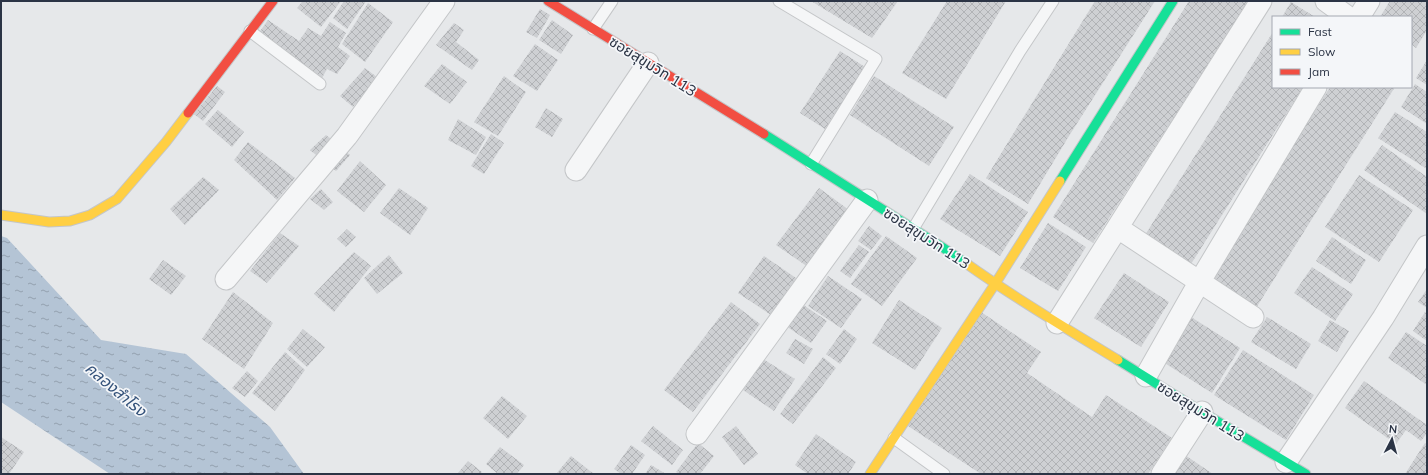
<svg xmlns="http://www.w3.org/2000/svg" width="1428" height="475" viewBox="0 0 1428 475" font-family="Mulish,'Noto Sans Thai',sans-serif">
	<defs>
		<pattern id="water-ripples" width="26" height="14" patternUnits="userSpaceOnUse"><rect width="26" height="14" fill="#b4c4d5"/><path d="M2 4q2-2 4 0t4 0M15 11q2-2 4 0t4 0" fill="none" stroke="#93a0af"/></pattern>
		<pattern id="building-cross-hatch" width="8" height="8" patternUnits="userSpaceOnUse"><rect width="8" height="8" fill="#ced0d3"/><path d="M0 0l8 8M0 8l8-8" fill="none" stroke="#b1b3b6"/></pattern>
	</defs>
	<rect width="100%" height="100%" fill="#e6e8ea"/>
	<path fill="url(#water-ripples)" d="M1,236L7,238L101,340L186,354L270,427L304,474H110L1,402Z"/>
	<path fill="url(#building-cross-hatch)" d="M303,1H341L321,27L297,8Z
		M344,1H366L347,29L333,18Z
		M811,1H898L872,38Z
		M947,1H1006L946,99L902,73Z
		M1095,1H1155L1069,136L1028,204L986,178Z
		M1189,1H1249L1093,243L1053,217Z
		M1390,1H1427V30L1416,48L1411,44V17H1380Z
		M1291,2L1315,17H1282Z
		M368,3L393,22L365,62L342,44Z
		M540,9L550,15L537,38L526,32Z
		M268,20L299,41L308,28L321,36L330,22L346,33L338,47L350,56L337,74L327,69L322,78L258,34Z
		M552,20L573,35L561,54L539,40Z
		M454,23L464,30L456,42L479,60L472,70L436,45Z
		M1273,32V87H1303L1191,264L1145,235Z
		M535,44L558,60L537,91L513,76Z
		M840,51L865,67L825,129L800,113Z
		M1427,60V85L1416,78Z
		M442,64L467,82L450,104L424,86Z
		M365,68L378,78L353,107L340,96Z
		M504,76L526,92L498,136L474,122Z
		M874,76L954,127L929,166L850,115Z
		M1415,84L1427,92V124L1401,107Z
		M217,86L225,92L203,121L194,114Z
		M1330,87H1395L1256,308L1209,279Z
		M546,108L563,119L552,137L535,127Z
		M218,110L244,132L232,147L205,124Z
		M1395,112L1427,132V169L1378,138Z
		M458,119L486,137L476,155L448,140Z
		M491,134L504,143L484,174L471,166Z
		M326,135L350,155L336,171L310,150Z
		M248,142L295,178L277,200L234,160Z
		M1382,145L1427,177V214L1364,170Z
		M360,161L386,185L364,212L337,191Z
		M970,174L1028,212L1000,256L940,219Z
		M1359,175L1413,210L1379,262L1325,227Z
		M203,177L219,190L185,225L170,209Z
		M399,188L428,208L410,235L380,213Z
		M819,188L849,210L808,267L776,245Z
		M321,189L333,202L324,210L310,199Z
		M1048,223L1086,247L1058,291L1020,268Z
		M869,226L882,236L871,250L858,241Z
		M347,229L356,237L346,247L337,239Z
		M280,233L299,246L267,283L250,271Z
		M886,236L917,258L882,306L851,284Z
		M1332,237L1366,260L1351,284L1316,261Z
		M859,245L869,252L850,278L840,271Z
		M354,252L371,266L334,312L314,294Z
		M389,255L403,273L377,294L364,278Z
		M764,256L796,278L771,315L738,293Z
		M163,260L186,276L171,295L149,279Z
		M1312,267L1353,294L1335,321L1294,293Z
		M1124,273L1169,302L1141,347L1094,318Z
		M828,276L862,299L841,328L808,306Z
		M1427,289V308L1418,302Z
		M233,292L273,323L244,369L202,339Z
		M899,300L942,328L915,370L872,343Z
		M731,302L760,324L693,412L664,390Z
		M802,304L827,321L811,343L786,326Z
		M981,312L1041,352L1027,373L1092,417L1106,395L1172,438L1148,474H981L905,424Z
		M1425,312L1427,313V341L1413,331Z
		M1191,317L1240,348L1212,393L1163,362Z
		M1267,317L1311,344L1296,369L1251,342Z
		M1330,320L1349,331L1337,352L1318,341Z
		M303,329L325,347L307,367L287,349Z
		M844,329L857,339L840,364L826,354Z
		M1406,332L1427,346V385L1388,358Z
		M795,339L813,349L804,364L786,353Z
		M1243,350L1314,395L1286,440L1214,395Z
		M285,352L305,370L275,411L252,393Z
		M823,357L836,368L793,424L780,414Z
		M763,359L795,379L774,411L743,390Z
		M247,371L258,381L245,397L232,388Z
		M1364,381L1427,425V433L1421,441L1406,430L1396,444L1345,408Z
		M502,396L527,416L508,439L483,418Z
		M653,426L683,450L672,465L641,441Z
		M736,426L758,454L744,465L722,437Z
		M816,434L856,462L848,474H808L795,465Z
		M1,437L24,452L9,474H1Z
		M698,443L714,456L700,474H679L676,472Z
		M1425,443L1427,444V474H1405Z
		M631,445L645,455L632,474H621L614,469Z
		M500,447L524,465L517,474H498L486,464Z
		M1182,453L1213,474H1168Z
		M571,456L594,474H556Z
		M468,461L482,472L480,474H457Z
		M651,465L666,474H645Z"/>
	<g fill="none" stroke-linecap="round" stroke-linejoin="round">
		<defs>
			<path id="lane" d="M779,1L876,59L811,164
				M593,29L612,1
				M250,31L320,84
				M913,229L1020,51L1053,1
				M894,438L944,474"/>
			<path id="street" d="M1326,1L1348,17
				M1359,17L1369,1
				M576,170L648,63
				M1118,228L1253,317
				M226,279L347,136L444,1
				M1057,323L1261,1
				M1146,376L1200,281L1316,87
				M697,434L867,200
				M1286,462L1383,318L1427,246
				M1162,474L1202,412"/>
			<path id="fast" d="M764,134L942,247L967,264
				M1060,181L1173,1
				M1118,360L1202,412L1306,474"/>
			<path id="slow" d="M1,215L49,222L70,221L90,215L117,199L166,142L188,113
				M967,264C1016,299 1067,329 1118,360
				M870,474L995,284L1060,181"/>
			<path id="jam" d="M548,1L764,134
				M188,113L273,1"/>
		</defs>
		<use href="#lane" stroke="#c4c6c8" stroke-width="13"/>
		<use href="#street" stroke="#c4c6c8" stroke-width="23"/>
		<use href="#fast" stroke="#c4c6c8" stroke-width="11"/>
		<use href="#slow" stroke="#c4c6c8" stroke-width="11"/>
		<use href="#jam" stroke="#c4c6c8" stroke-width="11"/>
		<use href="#lane" stroke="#f5f6f7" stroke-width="11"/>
		<use href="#street" stroke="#f5f6f7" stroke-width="21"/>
		<use href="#fast" stroke="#16e098" stroke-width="9"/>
		<use href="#slow" stroke="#ffcf43" stroke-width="9"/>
		<use href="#jam" stroke="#f24e42" stroke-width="9"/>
	</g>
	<g text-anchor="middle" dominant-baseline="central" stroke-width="3.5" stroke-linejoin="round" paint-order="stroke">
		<g font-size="15" fill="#2b3445" stroke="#f4f6f9">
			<text transform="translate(653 66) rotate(32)">ซอยสุขุมวิท 113</text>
			<text transform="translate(927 238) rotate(33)">ซอยสุขุมวิท 113</text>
			<text transform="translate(1201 411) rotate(32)">ซอยสุขุมวิท 113</text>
		</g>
		<g font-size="16" font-style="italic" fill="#34527a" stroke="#f4f6f9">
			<text transform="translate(116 389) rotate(40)">คลองสำโรง</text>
		</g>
	</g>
	<rect width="1428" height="475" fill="none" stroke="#2b3445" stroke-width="4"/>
	<rect x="1272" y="16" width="140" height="72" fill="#f4f6f9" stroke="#a4a8b1"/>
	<rect x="1280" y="29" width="20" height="6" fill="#16e098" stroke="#a4a8b1"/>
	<text x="1308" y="36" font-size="12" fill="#2b3445">Fast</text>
	<rect x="1280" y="49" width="20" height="6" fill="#ffcf43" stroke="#a4a8b1"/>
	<text x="1308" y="56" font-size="12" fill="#2b3445">Slow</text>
	<rect x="1280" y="69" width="20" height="6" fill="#f24e42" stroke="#a4a8b1"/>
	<text x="1308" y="76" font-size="12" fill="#2b3445">Jam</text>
	<g transform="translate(1392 439) rotate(6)" stroke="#f4f6f9" stroke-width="3" paint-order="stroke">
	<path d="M0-3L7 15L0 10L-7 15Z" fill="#2b3445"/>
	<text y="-6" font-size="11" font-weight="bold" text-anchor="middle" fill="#2b3445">N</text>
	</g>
</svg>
